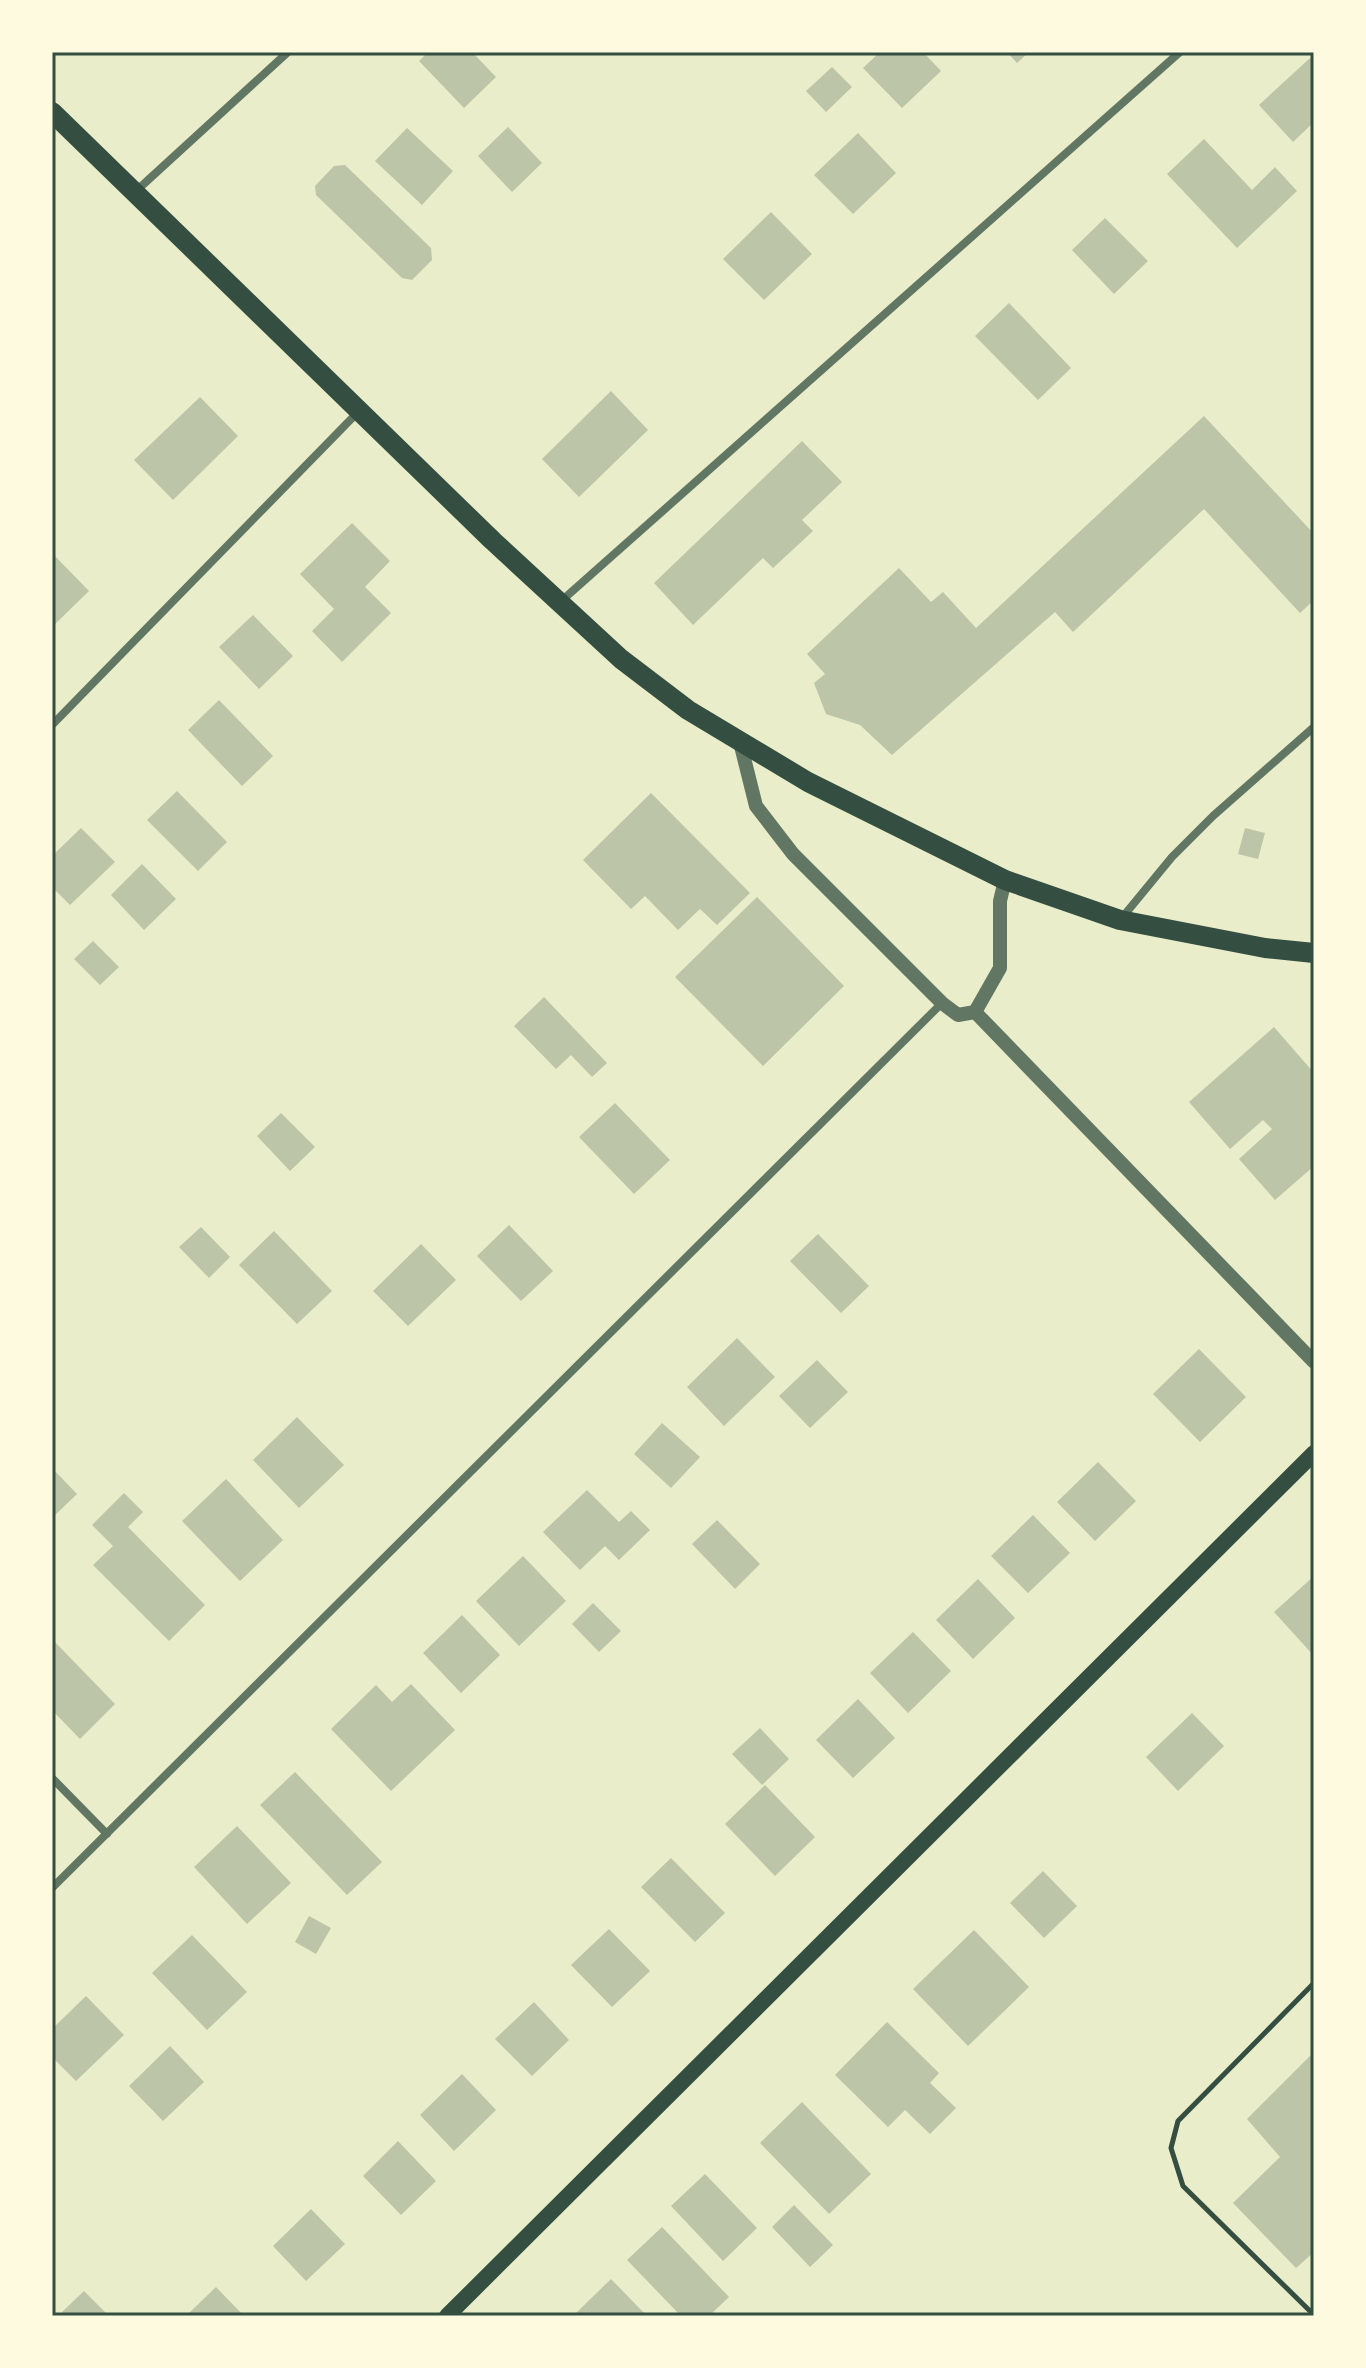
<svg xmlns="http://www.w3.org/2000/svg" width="1366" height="2368" viewBox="0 0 1366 2368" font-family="Mulish,sans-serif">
	<rect width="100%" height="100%" fill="#e9edc9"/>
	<path fill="#bcc5a7" d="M428,52H472L496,77L464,108L419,61Z
		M880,52H923L941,71L902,108L863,68Z
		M1007,52H1029L1017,63Z
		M1310,58L1314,62V122L1293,142L1259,105Z
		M832,67L852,87L826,112L806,91Z
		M508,127L542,163L512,192L478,156Z
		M407,128L453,171L422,205L375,161Z
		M858,133L896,173L853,214L814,175Z
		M1204,139L1252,190L1275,167L1297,191L1237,248L1167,174Z
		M345,165L431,248L432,260L412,280L402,278L316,195L315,186L334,166Z
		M771,212L812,254L764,300L723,259Z
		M1105,218L1148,261L1114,294L1072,250Z
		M1009,303L1071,368L1038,400L975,336Z
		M611,391L648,430L579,497L542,459Z
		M200,397L238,436L173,500L134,460Z
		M1204,416L1314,534V600L1300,613L1204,509L1073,632L1055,612L892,755L860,725L826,714L814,683L825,674L807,654L899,568L931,602L943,592L976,628Z
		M802,441L842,482L802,520L813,531L773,568L763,558L693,625L654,583Z
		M352,523L390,561L365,587L391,613L342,662L312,631L334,609L300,574Z
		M52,553L89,591L52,627Z
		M253,615L293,656L259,689L219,647Z
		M219,700L273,756L242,786L188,730Z
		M177,791L227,842L198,871L147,820Z
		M651,793L750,893L717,925L700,909L678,930L645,896L631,909L583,860Z
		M81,828L115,862L70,905L52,887V856Z
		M1245,828L1265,833L1258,859L1238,854Z
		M142,864L176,899L144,930L111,895Z
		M757,897L844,986L763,1066L675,977Z
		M93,941L119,967L100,985L74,959Z
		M544,997L607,1063L592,1077L571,1055L556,1069L514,1026Z
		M1274,1027L1314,1073V1166L1275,1200L1239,1159L1272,1129L1263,1120L1230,1149L1189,1102Z
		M615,1103L670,1160L634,1194L579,1137Z
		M281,1113L315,1147L290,1171L257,1136Z
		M509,1225L553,1271L521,1301L477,1256Z
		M201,1227L230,1257L209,1278L179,1247Z
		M274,1231L332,1291L297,1324L239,1265Z
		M818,1234L869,1286L841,1313L790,1261Z
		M421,1244L456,1280L408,1326L373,1291Z
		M737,1338L775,1377L724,1426L687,1387Z
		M1199,1349L1246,1397L1200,1442L1153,1394Z
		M817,1360L848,1392L810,1428L779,1396Z
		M297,1417L344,1465L299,1508L253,1460Z
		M662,1423L700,1457L671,1488L634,1454Z
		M1098,1462L1136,1501L1095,1541L1057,1502Z
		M52,1468L77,1494L52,1518Z
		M226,1479L283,1540L240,1581L182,1521Z
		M587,1490L619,1522L631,1511L650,1530L619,1560L605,1546L580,1570L543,1532Z
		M124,1493L143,1512L128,1527L205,1605L169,1641L93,1565L113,1546L92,1525Z
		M1033,1515L1070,1553L1028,1593L991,1556Z
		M717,1520L760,1564L735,1589L692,1544Z
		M523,1556L566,1601L519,1646L476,1601Z
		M1314,1576V1656L1274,1612Z
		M978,1579L1015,1618L973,1659L936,1620Z
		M593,1603L621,1631L599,1652L572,1624Z
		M462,1615L500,1655L461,1693L423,1653Z
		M913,1632L951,1671L908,1713L870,1673Z
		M52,1639L115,1704L80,1739L52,1710Z
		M411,1684L455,1730L391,1791L331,1729L376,1685L392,1702Z
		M858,1699L895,1738L853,1778L816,1740Z
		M1192,1713L1224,1746L1178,1791L1146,1757Z
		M760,1728L789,1759L762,1785L732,1754Z
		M295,1772L382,1862L347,1895L260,1805Z
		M765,1785L815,1837L775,1876L725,1824Z
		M237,1826L291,1883L247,1924L194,1867Z
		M671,1858L725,1913L695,1942L641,1887Z
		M1043,1871L1077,1906L1044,1938L1010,1903Z
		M309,1916L331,1928L316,1954L295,1942Z
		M609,1929L650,1971L612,2007L571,1965Z
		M974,1930L1029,1987L968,2046L913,1989Z
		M192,1935L247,1992L207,2030L152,1973Z
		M86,1996L124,2035L76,2081L52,2057V2029Z
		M534,2002L569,2040L532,2076L495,2039Z
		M887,2022L939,2073L930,2083L956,2108L930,2134L905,2110L888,2127L835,2075Z
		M170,2046L204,2082L163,2121L129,2086Z
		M1314,2052V2252L1296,2268L1233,2203L1280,2157L1247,2119Z
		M462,2074L496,2110L454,2151L420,2115Z
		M802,2102L871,2174L829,2214L760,2143Z
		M398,2141L436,2181L401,2215L363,2176Z
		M705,2174L757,2228L723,2261L671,2206Z
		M794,2205L833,2245L810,2267L772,2227Z
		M311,2209L345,2244L306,2281L273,2246Z
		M662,2227L729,2297L709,2316H681L627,2260Z
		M611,2279L647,2316H573Z
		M216,2287L244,2316H186Z
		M84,2291L109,2316H66L62,2312Z"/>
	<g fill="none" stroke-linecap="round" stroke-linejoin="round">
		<path stroke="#344e41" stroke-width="5" d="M1314,1983L1178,2121L1171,2148L1183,2186L1314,2315"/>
		<path stroke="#617663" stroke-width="8" d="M135,192L288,52
			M559,603L1180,52
			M52,725L359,411
			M1121,919L1172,857L1213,816L1314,727
			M52,1778L107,1834
			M52,1888L942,1003"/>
		<path stroke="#617663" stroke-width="14" d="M740,742L756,806L793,854L942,1003L958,1015L975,1012L1000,968V901L1005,880
			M975,1012L1314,1362"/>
		<path stroke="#344e41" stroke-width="16" d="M447,2316L1314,1453"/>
		<path stroke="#344e41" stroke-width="20" d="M52,112L493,541L621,659L688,710L808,782L1005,880L1120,920L1265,948L1314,953"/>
	</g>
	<rect width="1366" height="2368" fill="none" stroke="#fefae0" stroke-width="108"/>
	<rect x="54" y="54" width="1258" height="2260" fill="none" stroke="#344e41" stroke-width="3"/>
</svg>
